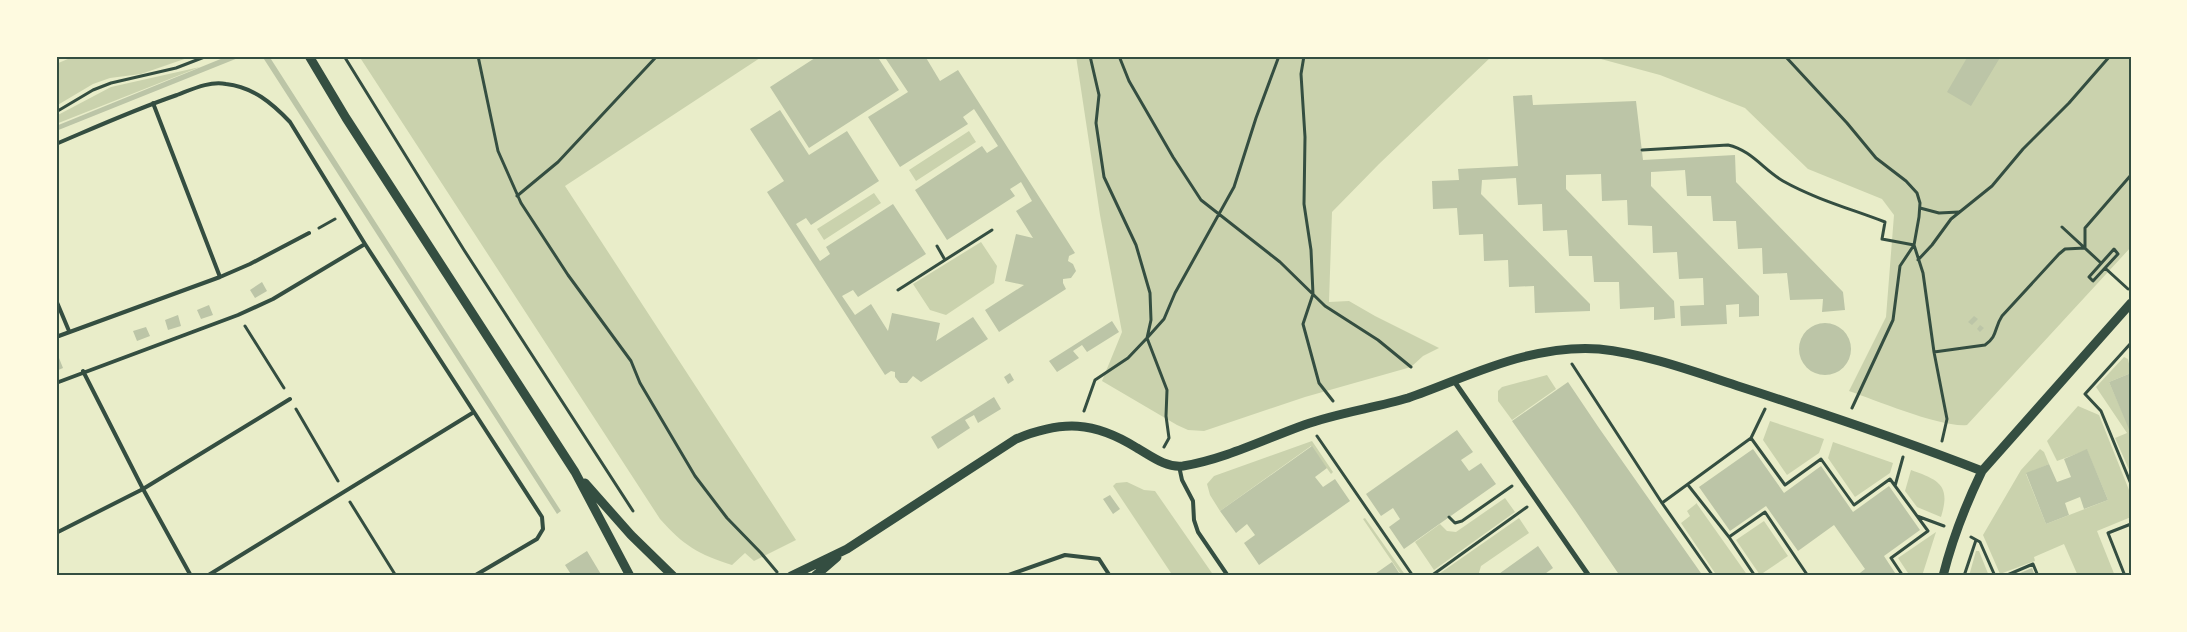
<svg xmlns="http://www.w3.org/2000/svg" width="2187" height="632" viewBox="0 0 2187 632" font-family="'Noto Sans',sans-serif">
	<rect width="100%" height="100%" fill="#e9edc9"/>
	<path fill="#cad2ad" d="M75,56H193L141,74L110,78L93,84L56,106V64Z
		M359,56H763L565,186L796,540L754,561L745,553L732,565C698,554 684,546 660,519Z
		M1076,56H1492L1379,164L1332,212L1329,302L1349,301L1375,316L1439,348L1423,356L1411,367L1305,397L1204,431L1188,430L1177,425L1102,381L1122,332L1100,215Z
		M1590,56H2131V247L1967,425C1942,428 1875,400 1849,391L1886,317L1894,215L1882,199L1808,169L1745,108L1660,75Z
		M200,67L56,124V116L111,87Z
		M969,131L976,142L916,181L909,170Z
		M874,193L881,203L824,240L817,229Z
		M981,242L997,266L994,283L946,315L930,310L913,284Z
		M2124,357L2128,359L2131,373L2109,382L2131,432V474L2115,438L2127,433L2096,387Z
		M1547,375L1556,389L1512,420L1498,401V391L1502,387Z
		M2078,406L2099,415L2131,495V517L2097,531L2115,576H2078L2064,544L2034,557L2035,561L2000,574L1983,535L2021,470L2040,449L2044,452L2049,464L2026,474L2046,524L2108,500L2087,450L2057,461L2047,441Z
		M1770,421L1824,439L1819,453L1787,475L1763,440Z
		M1312,441L1333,472L1331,474L1311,446L1220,511L1210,495L1207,484L1214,476Z
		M1833,442L1893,463L1890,473L1855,497L1828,458Z
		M1911,470C1939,480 1951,485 1941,517L1917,507L1905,491Z
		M1127,482L1144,490L1155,491L1214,576H1173L1113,486L1116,483Z
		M1505,498L1515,512L1434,570L1415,542L1440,524L1447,531L1456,532Z
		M1697,503V504L1748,576H1717L1681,523L1690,516L1687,511Z
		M1365,518L1406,576H1402L1363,519Z
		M1519,518L1529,533L1481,566L1478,576H1436Z
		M1764,521L1788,556L1760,575L1736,540Z
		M1936,532L1922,576H1910L1898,558Z
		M1976,551H1979L1989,576H1969Z"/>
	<path fill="#bcc5a7" d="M228,56H243L56,131V126Z
		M262,56H269L561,511L557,514Z
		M818,56H877L899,90L809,148L770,87Z
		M884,56H925L940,81L958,70L1075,253L1069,256L1068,261L1073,264L1076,271L1071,278L1063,279V283L1066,289L999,332L985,310L1024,285L1005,281L1016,234L1033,238L1016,211L1032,201L1021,182L1010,189L1015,196L947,240L915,190L982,146L987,153L998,146L974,109L963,117L968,124L900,167L868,117L908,92Z
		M1968,56H2001L1971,106L1947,92Z
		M1532,95L1533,105L1636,101L1643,160L1735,155L1736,182L1843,292L1845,310L1822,312L1823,299L1790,300L1787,273L1763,274L1762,248L1738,249L1736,221H1713L1711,196H1687L1685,170L1651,172V186L1759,296V316L1739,317V304L1726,305L1727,324L1681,326L1680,306L1704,305L1703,278L1679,279L1677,252L1653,253L1652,226L1628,225L1627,200L1602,201L1601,174L1566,175V189L1674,301L1675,318L1654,320V307L1620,309L1619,282H1594L1592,256H1569L1567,230L1543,231L1542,204L1518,205L1516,178L1482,180L1481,194L1590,304V311L1535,313L1534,286L1509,287L1508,260L1484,261L1483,234L1459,235L1457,208L1433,209L1432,181L1459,180L1458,169L1518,166L1513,96Z
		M780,110L809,155L847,131L879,181L811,225L806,218L796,224L820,261L830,254L826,247L893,204L926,254L858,297L853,290L842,296L855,315L871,304L888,331L892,313L940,323L936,341L973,317L988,339L921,382L913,376L907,383H900L895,377V372L891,371L885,375L767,192L784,181L750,129Z
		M262,282L267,291L255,298L250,290Z
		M209,305L213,315L201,319L197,310Z
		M178,315L181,326L168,330L165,320Z
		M1974,316L1978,319L1972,325L1968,322Z
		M1112,321L1119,332L1087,352L1082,345L1073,351L1079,358L1057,372L1049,361Z
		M1799 349a26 26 0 1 1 52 0a26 26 0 1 1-52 0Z
		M1980,325L1984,328L1980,332L1977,329Z
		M146,327L150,336L137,341L133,331Z
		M59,358L63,368L56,371V359Z
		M1010,373L1014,380L1008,384L1004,377Z
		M2131,373V434L2109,382Z
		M1568,382L1599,428L1703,576H1620L1575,510L1512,421Z
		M994,397L1001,409L978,423L974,415L965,420L970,428L938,449L931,437Z
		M1457,430L1473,452L1461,460L1469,471L1481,463L1496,484L1404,549L1389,527L1400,519L1393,508L1381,516L1366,494Z
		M1312,446L1327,468L1315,477L1323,487L1335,479L1350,501L1259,565L1244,543L1255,535L1247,524L1236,533L1220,511Z
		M1753,449L1784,493L1821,466L1853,512L1889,486L1920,530L1884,556L1897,576H1856L1865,569L1834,525L1798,551L1766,506L1730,531L1699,487Z
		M2087,449L2108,500L2084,509L2080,497L2065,503L2069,515L2046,524L2026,473L2049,464L2057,482L2071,477L2064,459Z
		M1110,495L1120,509L1113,514L1103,499Z
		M1538,546L1553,568L1542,576H1496Z
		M587,551L602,576H572L565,565Z
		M1392,562L1401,576H1372Z
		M2032,568L2035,576H2013Z"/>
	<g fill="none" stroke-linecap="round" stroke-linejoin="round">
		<path stroke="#344e41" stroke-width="3" d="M344,56L464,250L633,511
			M478,56L498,151L521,203L568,275L631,361L640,383L695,476L727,518L761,553L777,572
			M1119,56L1129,81L1173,157L1201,200L1280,262L1325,306L1378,340L1411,367
			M1304,56L1301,74L1305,137L1304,204L1311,250L1313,294L1303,324L1319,383L1333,401
			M1785,56L1847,123L1876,158L1906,181L1917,193L1920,203L1919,217L1914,245L1923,273L1934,352L1947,419L1942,441
			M56,112L93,90L111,83L176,68L207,56
			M1642,150L1728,145C1751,150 1764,170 1783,181C1815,199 1851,209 1885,222L1882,239L1914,245
			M517,196L558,162L657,56
			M1920,208L1939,213L1959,212
			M2062,227L2101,263
			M319,228L335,219
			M945,260L992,230
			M1918,260L1932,245L1951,219L1992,186L2023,149L2069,103L2110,56
			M2105,268L2093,281L2089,277L2114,249L2118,254L2105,268L2128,289
			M898,290L945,260L937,246
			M245,326L284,388
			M2131,343L2085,394L2101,411L2131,484
			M1934,352L1985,345C1998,336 1994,328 2002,316L2059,254L2065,249L2085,248V228L2131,175
			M1572,364L1662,503L1713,576
			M1852,408L1893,320L1900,266L1914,245
			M296,409L338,481
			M1084,411L1095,380L1128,358L1147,338L1151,320L1150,293L1136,245L1104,177L1096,123L1099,95L1090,56
			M1317,436L1413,576
			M1751,438L1785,485L1821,459L1854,505L1890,479L1928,531L1891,558L1903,576
			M1164,447L1169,438L1166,416L1167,390L1147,338L1164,319L1175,293L1234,187L1256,118L1279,56
			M1688,485L1729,537
			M1895,486L1903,457
			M350,502L396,576
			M1662,503L1751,438L1765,409
			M1917,516L1944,526
			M1449,517L1455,523L1462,521L1512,486
			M1971,537L1980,542L1995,576
			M1431,576L1527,507
			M1755,576L1729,537L1765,512L1808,576
			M1964,576L1976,540
			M2005,576L2033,564L2038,576
			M2125,576L2108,533L2131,524"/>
		<path stroke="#344e41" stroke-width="4" d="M153,103L220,277
			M56,144C96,127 136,109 177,95C193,89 209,81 226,84C253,87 272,103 290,122L365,244L474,412L207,576
			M56,300L69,331
			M56,337L220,277L250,264L309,233
			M83,371L143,489L191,576
			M56,383L238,315L273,299L365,244
			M474,412L542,517L543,529L537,539L474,576
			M1179,466L1182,480L1193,501L1194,520L1198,532L1228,576
			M56,533L143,489L290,399
			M1006,576L1065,555L1099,559L1110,576"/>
		<path stroke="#344e41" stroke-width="5" d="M1454,381L1589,576"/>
		<path stroke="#344e41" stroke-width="9" d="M309,56L346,118L575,472L630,576
			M585,483L631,535L673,576
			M791,576L847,549L1016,439C1062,420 1094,421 1137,448C1151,456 1166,468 1183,466C1225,459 1265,439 1304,425C1337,413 1374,408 1408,398C1446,385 1483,367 1523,357C1547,351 1574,347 1599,349C1647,354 1695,372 1741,387C1822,413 1903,440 1982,471
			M815,576L837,557
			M1943,576C1952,540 1966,504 1982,471L2131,303"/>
	</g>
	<rect width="2187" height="632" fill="none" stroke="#fefae0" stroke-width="115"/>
	<rect x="58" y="58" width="2072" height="516" fill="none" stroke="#344e41" stroke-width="2"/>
</svg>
